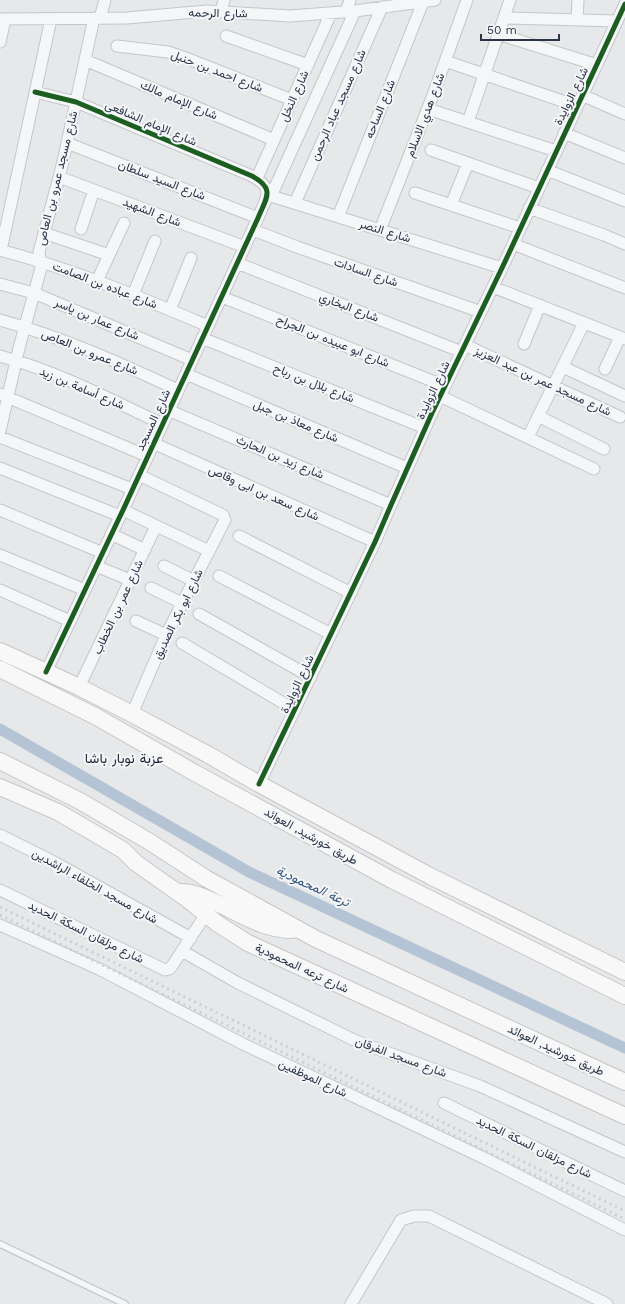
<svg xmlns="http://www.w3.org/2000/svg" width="625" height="1304" viewBox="0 0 625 1304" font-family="'Work Sans',Vazirmatn,sans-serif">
	<rect width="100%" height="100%" fill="#e6e8ea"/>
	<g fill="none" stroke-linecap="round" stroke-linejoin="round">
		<path stroke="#b4c4d5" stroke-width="11" d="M0,729L249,872L625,1048"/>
		<defs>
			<path id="lane" d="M0,1244L125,1304"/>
			<path id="street" d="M221,12L224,0
				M346,12L350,0
				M100,18L105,0
				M504,18L617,21
				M0,19L127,18L207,11L290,16L355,11L435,0
				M577,20L578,0
				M498,34L597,65
				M226,36L308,65
				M0,42L5,19
				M117,46L168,52L191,60L292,100
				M85,60L274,140
				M445,61L577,106
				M35,92L76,102L252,176C276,189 266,198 258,218L123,510L46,672
				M582,95L625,114
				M428,109L556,151
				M468,122L510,0
				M564,133L625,158
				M67,143L258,218
				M431,150L539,188
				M547,170L625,201
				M59,177L245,247
				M257,178L331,13
				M415,193L520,228
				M268,195L502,268
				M271,196L355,11
				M295,203L382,7
				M451,205L468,163
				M529,208L604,235L625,244
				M338,217L423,2
				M81,229L94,190
				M253,230L297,247L481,312
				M380,230L433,95L467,0
				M44,233L109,255
				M513,244L625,288
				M0,250C72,269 140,297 208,326
				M1,250L51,19
				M237,263L462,352
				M97,281L124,223
				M0,284L34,293L192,360
				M493,287L625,339
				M133,295L155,241
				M222,297L445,386
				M170,310L191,258
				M0,320C62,337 120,363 178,390
				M202,338L425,428
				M524,344L540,305
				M465,345L620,417
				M0,356C56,371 110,399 162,424
				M563,367L625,396
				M605,369L620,337
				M186,374L407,468
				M0,394L147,456
				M440,396L594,469
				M168,410L391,505
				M538,416L604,449
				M0,431L19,348L41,268L39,252L62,166L94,18
				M0,437L132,489
				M528,437L584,323
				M153,443L375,542
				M0,468L120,516
				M0,510L103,553
				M123,510L209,551
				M111,534L145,550
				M239,536L351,593
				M0,555L85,590
				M96,566L130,580
				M164,566L194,581
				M219,576L331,634
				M151,588L182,603
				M0,590L70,621
				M199,614L311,677
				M136,621L166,635
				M182,643L295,710
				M79,687L156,526
				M132,714L166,635L225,520L223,515L139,475
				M259,784L375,542L391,505L432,413L502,268L625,4
				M0,835L56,863L191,938
				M0,890L165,970L169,969L172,966L206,914
				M0,925L99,969L243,1044L486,1159L625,1230
				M182,951L238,983L356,1041L480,1086L625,1152
				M444,1103L625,1191
				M351,1304L401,1220L414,1216H429L607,1304"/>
			<path id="secondary" d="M0,651L79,687L132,714L207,754L259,784L430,876L625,972
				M0,669L95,716L195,773L392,880L625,996
				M0,761L80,801L150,842L207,879L316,939L625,1082
				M0,787L58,812L123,850L136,863L187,899L218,924L248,943L625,1116
				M181,892C195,892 206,898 219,904C242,915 265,930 292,930"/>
		</defs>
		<use href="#lane" stroke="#c4c6c8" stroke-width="8"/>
		<use href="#street" stroke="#c4c6c8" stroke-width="13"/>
		<use href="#secondary" stroke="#c4c6c8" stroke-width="18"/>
		<use href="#lane" stroke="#f5f6f7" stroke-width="5.5"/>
		<use href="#street" stroke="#f5f6f7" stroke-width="11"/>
		<use href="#secondary" stroke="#f8f8f8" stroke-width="16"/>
		<path stroke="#cecfd2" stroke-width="3" stroke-dasharray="2 4" stroke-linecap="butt" d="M0,907L625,1211
			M0,915L625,1219"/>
		<defs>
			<path id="cycleway" d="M35,92L76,102L252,176C276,189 266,198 258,218L123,510L46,672
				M259,784L375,542L391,505L432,413L502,268L625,4"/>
		</defs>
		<use href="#cycleway" stroke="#f4f6f9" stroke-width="8"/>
		<use href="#cycleway" stroke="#1b5e20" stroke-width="5"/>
	</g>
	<g text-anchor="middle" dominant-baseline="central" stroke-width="4" stroke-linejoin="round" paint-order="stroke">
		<g font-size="12" fill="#2b3445" stroke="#f4f6f9">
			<text transform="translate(218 13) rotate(1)">شارع الرحمه</text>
			<text transform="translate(217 71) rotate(21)">شارع احمد بن حنبل</text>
			<text transform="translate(294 96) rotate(-66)">شارع النخل</text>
			<text transform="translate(571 96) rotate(-64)">شارع الزوايدة</text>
			<text transform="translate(179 100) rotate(23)">شارع الإمام مالك</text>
			<text transform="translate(338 105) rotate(-66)">شارع مسجد عباد الرحمن</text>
			<text transform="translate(380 109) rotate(-68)">شارع الساحه</text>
			<text transform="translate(425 115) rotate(-69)">شارع هدي الاسلام</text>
			<text transform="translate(151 123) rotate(23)">شارع الإمام الشافعى</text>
			<text transform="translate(57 178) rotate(-76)">شارع مسجد عمرو بن العاص</text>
			<text transform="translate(162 180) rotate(21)">شارع السيد سلطان</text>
			<text transform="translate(152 212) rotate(21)">شارع الشهيد</text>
			<text transform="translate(385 231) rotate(17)">شارع النصر</text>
			<text transform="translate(366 272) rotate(19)">شارع السادات</text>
			<text transform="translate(105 285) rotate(21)">شارع عباده بن الصامت</text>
			<text transform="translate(349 307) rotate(21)">شارع البخاري</text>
			<text transform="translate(97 319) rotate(23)">شارع عمار بن ياسر</text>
			<text transform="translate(333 341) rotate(22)">شارع ابو عبيده بن الجراح</text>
			<text transform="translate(90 352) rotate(22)">شارع عمرو بن العاص</text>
			<text transform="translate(543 381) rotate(25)">شارع مسجد عمر بن عبد العزيز</text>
			<text transform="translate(314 383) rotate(22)">شارع بلال بن رباح</text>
			<text transform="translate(82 388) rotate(23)">شارع أسامة بن زيد</text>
			<text transform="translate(433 390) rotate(-65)">شارع الزوايدة</text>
			<text transform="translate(153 420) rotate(-65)">شارع المسجد</text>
			<text transform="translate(296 421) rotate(23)">شارع معاذ بن جبل</text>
			<text transform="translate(280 457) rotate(23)">شارع زيد بن الحارث</text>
			<text transform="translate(264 493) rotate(24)">شارع سعد بن ابى وقاص</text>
			<text transform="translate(118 607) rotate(-65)">شارع عمر بن الخطاب</text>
			<text transform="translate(178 614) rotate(-64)">شارع ابو بكر الصديق</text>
			<text transform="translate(297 684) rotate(-65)">شارع الزوايدة</text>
			<text transform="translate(311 836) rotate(29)">طريق خورشيد, العوائد</text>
			<text transform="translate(95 886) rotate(29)">شارع مسجد الخلفاء الراشدين</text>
			<text transform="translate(86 932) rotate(26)">شارع مزلقان السكة الحديد</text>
			<text transform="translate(302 968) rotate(25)">شارع ترعه المحمودية</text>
			<text transform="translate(556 1050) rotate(25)">طريق خورشيد, العوائد</text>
			<text transform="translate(401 1057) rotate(20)">شارع مسجد الفرقان</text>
			<text transform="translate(313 1078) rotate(25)">شارع الموظفين</text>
			<text transform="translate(534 1147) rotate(26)">شارع مزلقان السكة الحديد</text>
		</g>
		<g font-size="13" font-style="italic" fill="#34527a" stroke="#f4f6f9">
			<text transform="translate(313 886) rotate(25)">ترعة المحمودية</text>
		</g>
		<g font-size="14" fill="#1d2536" stroke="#f4f6f9">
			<text x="124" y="758">عزبة نوبار باشا</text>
		</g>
	</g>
	<path d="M481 34v6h78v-6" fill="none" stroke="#2b3445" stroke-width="2"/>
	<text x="487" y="34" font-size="12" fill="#2b3445" stroke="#f4f6f9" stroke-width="3" paint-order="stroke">50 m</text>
</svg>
